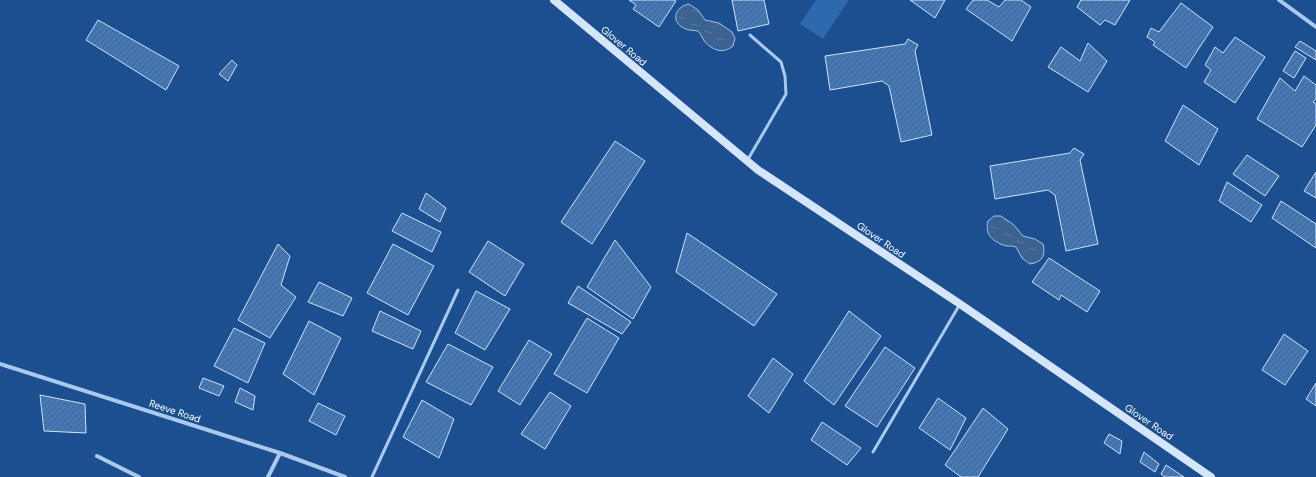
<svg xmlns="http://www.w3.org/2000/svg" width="1316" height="477" viewBox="0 0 1316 477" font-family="'DM Sans',sans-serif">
	<defs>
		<pattern id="water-ripples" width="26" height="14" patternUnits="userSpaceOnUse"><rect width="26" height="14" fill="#3c6290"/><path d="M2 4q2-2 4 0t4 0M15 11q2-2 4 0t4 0" fill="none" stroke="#597aa1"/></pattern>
		<pattern id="building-hatch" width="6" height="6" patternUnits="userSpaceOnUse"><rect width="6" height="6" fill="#4478b7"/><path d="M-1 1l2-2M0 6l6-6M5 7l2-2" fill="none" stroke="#486282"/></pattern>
	</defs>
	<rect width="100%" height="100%" fill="#1b4f8f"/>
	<path fill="#2e69ad" d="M816,0H849L823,39L800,24Z"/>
	<path fill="url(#water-ripples)" stroke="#9cc4f0" d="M689,4L698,10L705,20L719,23L732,32L735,38L733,46C723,54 714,51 705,42C702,38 701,34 698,31C694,30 690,31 686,29C670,23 674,7 689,4Z
		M994,216H1001L1014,225L1023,236L1035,239L1043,244C1046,256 1042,262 1030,264L1022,258L1016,247C1011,245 1007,247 1003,245C991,240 985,234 988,221Z"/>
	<path fill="url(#building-hatch)" stroke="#cfe3fa" d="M629,0H674L676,1L659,27L633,9L636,5Z
		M732,0H764L769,24L738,31Z
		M910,0H945L935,18Z
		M973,0H987L999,7L1005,0H1021L1031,7L1012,41L966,9Z
		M1081,0H1130L1115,25L1105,20L1100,25L1077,7Z
		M1181,3L1213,27L1186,68L1153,45L1155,42L1147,37L1151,28L1159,32Z
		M98,20L179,66L166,90L86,40Z
		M1235,37L1265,57L1235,103L1204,82L1211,70L1205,65L1215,47L1223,53Z
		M908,39L918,45L915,51L932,135L901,142L889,86L882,81L830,90L825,56L905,44Z
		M1300,41L1316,51V60L1295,47Z
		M1088,43L1107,61L1088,92L1048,67L1061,47L1080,61Z
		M1295,51L1306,58L1294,78L1283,71Z
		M232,60L237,65L228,81L219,74Z
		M1304,76L1316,85V99L1313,102L1316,104V125L1302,147L1257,119L1280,78L1295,91Z
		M1183,105L1218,129L1199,165L1165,141Z
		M615,141L645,161L592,244L561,222Z
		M1074,148L1084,154L1080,160L1098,244L1066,251L1055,195L1048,190L995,199L990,166L1070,153Z
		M1247,155L1279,176L1265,196L1233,174Z
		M1316,172V198L1304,191Z
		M1227,182L1262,205L1251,222L1219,201Z
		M426,193L446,208L440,222L419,209Z
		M1281,201L1316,224V248L1272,218Z
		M402,213L441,232L432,252L392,231Z
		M687,233L777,294L754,326L676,272Z
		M615,240L651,287L633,319L587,287Z
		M488,241L524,264L505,296L469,272Z
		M278,244L290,256L281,285L296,297L270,338L238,320Z
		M393,244L434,266L408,315L367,293Z
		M1049,258L1100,291L1087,312L1061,295L1059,300L1032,282Z
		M319,282L352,298L343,316L308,302Z
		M578,286L631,322L622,334L568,303Z
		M476,291L510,309L485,350L455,333Z
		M380,311L421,331L413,349L372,331Z
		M849,311L881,336L834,405L804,381Z
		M587,318L619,338L587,393L554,374Z
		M309,321L341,338L314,395L283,374Z
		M234,328L265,343L248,383L214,366Z
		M1284,334L1308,351L1285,385L1262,370Z
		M529,340L552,354L520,405L498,391Z
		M448,344L493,367L471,405L426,382Z
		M885,347L915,368L877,427L845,406Z
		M773,358L793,374L769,413L748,396Z
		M203,378L224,386L219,396L199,388Z
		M1316,383V406L1306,399Z
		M240,388L255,396L253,410L235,402Z
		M550,392L571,406L545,449L521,434Z
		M40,395L85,404L86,433L44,431Z
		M938,398L966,418L950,450L919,428Z
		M422,400L454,419L439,458L403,437Z
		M318,403L345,416L336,435L309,421Z
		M983,408L1008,429L978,477H961L945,465Z
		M822,422L861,448L847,465L811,440Z
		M1109,434L1122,441L1120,454L1104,443Z
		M1144,452L1159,464L1155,472L1140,462Z
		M1166,465L1184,477H1165L1161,474Z"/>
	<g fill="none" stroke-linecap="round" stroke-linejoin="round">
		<path stroke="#a9c9ee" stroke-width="3" d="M747,161L786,94L785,76L781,62L750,35
			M873,452L960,304
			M372,477L458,290"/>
		<path stroke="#a9c9ee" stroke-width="4" d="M1279,0L1316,27
			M0,364L280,453L345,477
			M97,456L139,477
			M268,477L280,453"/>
		<path stroke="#d6e6fa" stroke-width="8" d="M554,0L758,170L960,304L1211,477"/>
	</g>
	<g text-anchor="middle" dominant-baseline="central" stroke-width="3" stroke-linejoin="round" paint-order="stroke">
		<g font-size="10" fill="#fff" stroke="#1b4f8f">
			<text transform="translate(624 46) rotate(40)">Glover Road</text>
			<text transform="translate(881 240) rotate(34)">Glover Road</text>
			<text transform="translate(175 411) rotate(18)">Reeve Road</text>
			<text transform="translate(1149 422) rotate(34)">Glover Road</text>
		</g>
	</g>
</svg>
